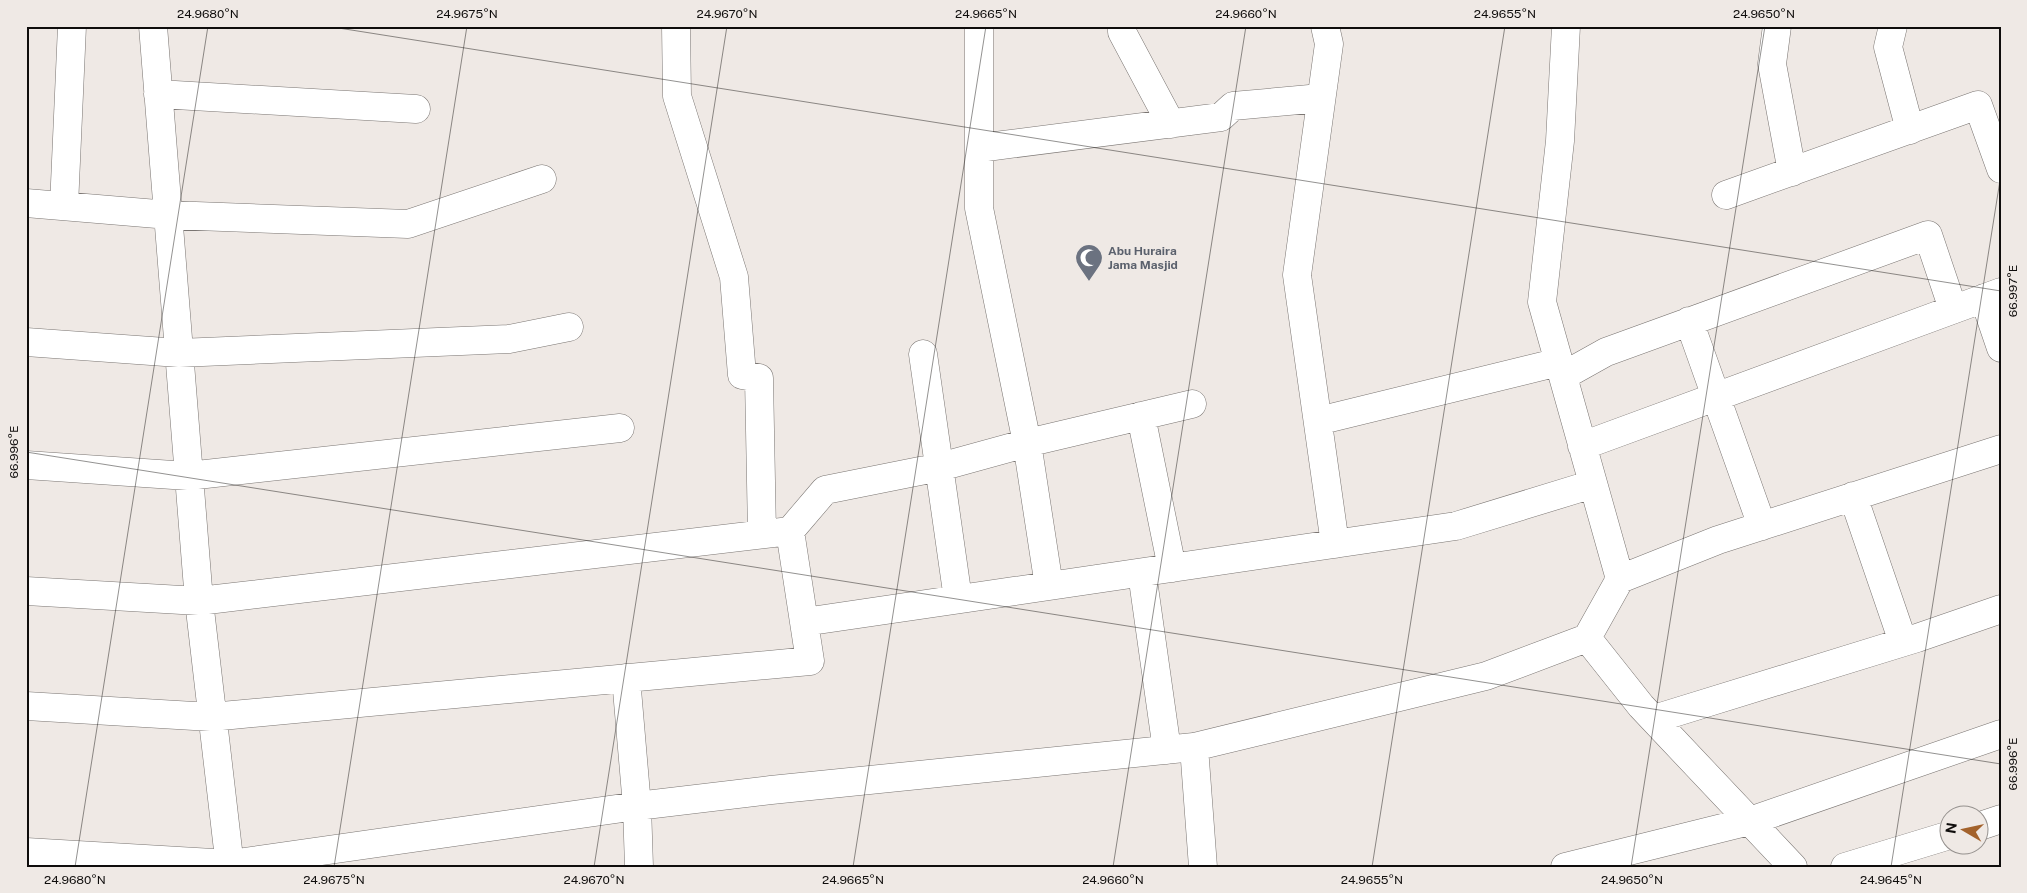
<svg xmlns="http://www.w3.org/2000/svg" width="2027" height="893" viewBox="0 0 2027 893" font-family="'Public Sans',sans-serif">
	<rect width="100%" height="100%" fill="#efe9e5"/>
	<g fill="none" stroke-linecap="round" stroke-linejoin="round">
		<defs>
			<path id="minor" d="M153,26L199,601L230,867
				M676,26L677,96L734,277L742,375L759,378L762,533
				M979,26V208L1027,443L1049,586
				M1122,26V32L1171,124
				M1325,26L1329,44L1297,275L1335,544
				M1566,26L1560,141L1542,302L1620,579
				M1777,26L1772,64L1792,172
				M1893,26L1888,47L1910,130
				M158,94L416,109
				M979,148L1221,117L1233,106L1321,98
				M1726,195L1978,105L2001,169
				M26,203L169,215L408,224L542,179
				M64,206L72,26
				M1984,298L2001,348
				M1689,321L1762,526
				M26,342L179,353L509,339L569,327
				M923,354L958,599
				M1563,376L1606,352L1928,235L1953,309
				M1141,416L1172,568
				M1318,421L1559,362
				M1582,446L2001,292
				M26,465L188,476L620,428
				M1853,496L1903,642
				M790,531L825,490L940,467L1027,443L1192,404
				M1142,573L1167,750
				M26,591L199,601L790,531L804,622
				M1587,638L1641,706L1793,867
				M626,678L637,806L639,867
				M26,706L211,717L810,661L804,622L1456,526L1593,484
				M1654,719L1917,638L2001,609
				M1194,747L1203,867
				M1980,826L2001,819
				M26,852L230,864L637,806L771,790L1194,747L1486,676L1587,638L1620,579L1718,540L2001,449
				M1565,867L1750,821L2001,734
				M1845,867L1950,835"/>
		</defs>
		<use href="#minor" stroke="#7a7572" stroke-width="29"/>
		<use href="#minor" stroke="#fff" stroke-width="28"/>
	</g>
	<path fill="none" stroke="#0f0d0c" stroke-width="1" stroke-opacity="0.45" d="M326,26L2001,291M26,452L2001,764M75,867L208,26M334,867L467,26M594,867L727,26M853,867L986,26M1113,867L1246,26M1372,867L1505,26M1631,867L1765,26M1891,867L2001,174"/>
	<defs>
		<symbol id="mosque-pin" viewBox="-11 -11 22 30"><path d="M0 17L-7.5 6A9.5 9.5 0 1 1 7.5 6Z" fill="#6b7280" stroke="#efe9e5"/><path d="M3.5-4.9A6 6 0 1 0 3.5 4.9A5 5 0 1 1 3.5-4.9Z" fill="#fff"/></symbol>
	</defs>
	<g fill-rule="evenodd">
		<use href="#mosque-pin" x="1073" y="242" width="32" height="43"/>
	</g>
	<g text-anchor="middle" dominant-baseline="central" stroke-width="4.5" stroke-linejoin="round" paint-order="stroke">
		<g font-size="12" font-weight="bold" fill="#5b616d" stroke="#efe9e5" text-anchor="start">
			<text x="1108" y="251">Abu Huraira<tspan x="1108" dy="14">Jama Masjid</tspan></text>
		</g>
	</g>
	<rect width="2027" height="893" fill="none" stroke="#efe9e5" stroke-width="55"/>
	<g transform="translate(1964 830) rotate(279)"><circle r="24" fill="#efe9e5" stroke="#95918e"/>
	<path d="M0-4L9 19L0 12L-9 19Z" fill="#a3622c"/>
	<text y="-8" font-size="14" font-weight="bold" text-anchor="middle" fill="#0f0d0c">N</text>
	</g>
	<rect x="28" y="28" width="1972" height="838" fill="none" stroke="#0f0d0c" stroke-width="2"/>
	<g font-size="12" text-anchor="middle" fill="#0f0d0c">
		<text x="208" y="18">24.9680°N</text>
		<text x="467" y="18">24.9675°N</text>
		<text x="727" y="18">24.9670°N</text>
		<text x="986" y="18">24.9665°N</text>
		<text x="1246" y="18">24.9660°N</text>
		<text x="1505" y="18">24.9655°N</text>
		<text x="1764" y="18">24.9650°N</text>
		<text transform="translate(2013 291) rotate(-90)" y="4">66.997°E</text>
		<text transform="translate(14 452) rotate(-90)" y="4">66.996°E</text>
		<text transform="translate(2013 764) rotate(-90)" y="4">66.996°E</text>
		<text x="75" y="884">24.9680°N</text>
		<text x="334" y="884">24.9675°N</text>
		<text x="594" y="884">24.9670°N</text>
		<text x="853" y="884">24.9665°N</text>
		<text x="1113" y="884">24.9660°N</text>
		<text x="1372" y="884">24.9655°N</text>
		<text x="1632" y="884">24.9650°N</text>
		<text x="1891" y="884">24.9645°N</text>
	</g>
</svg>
